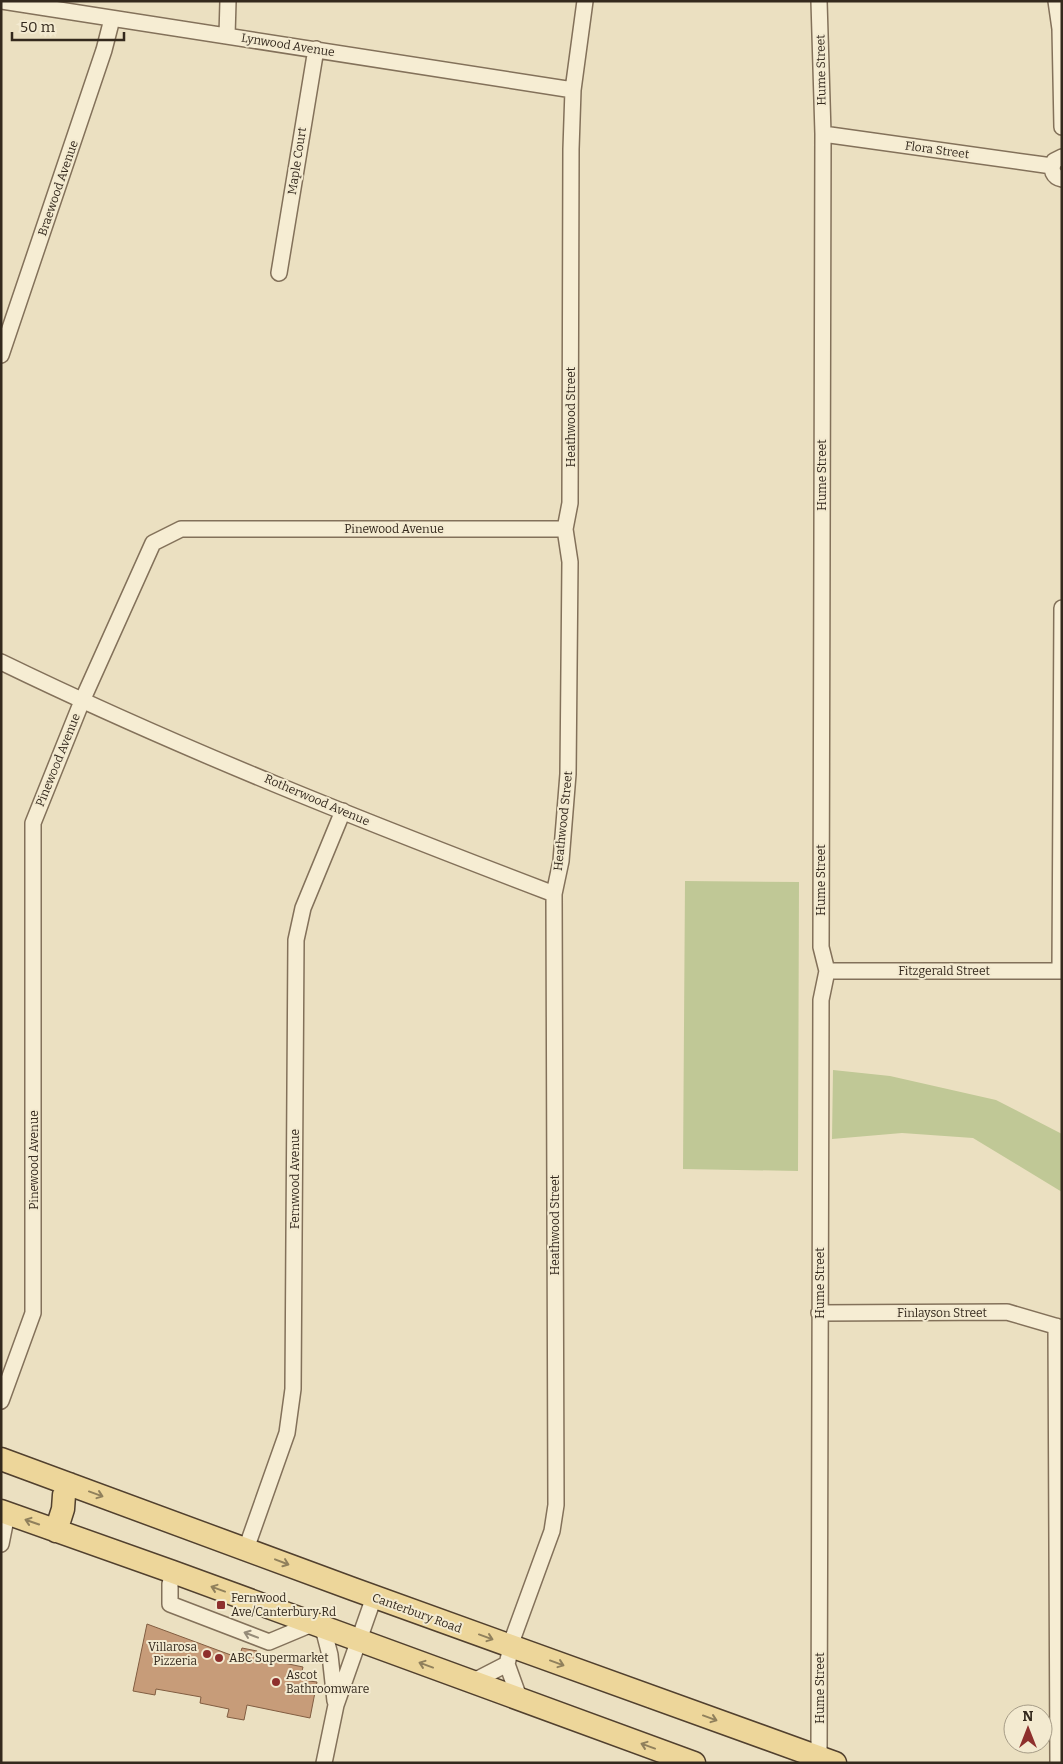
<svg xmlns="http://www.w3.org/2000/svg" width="1063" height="1764" viewBox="0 0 1063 1764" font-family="Bitter,serif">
	<rect width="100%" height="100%" fill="#ebe0c1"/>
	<path fill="#c0c896" d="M685,881L799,882L798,1171L683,1169Z
		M833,1070L890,1076L996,1100L1062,1134V1192L973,1138L902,1133L832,1139Z"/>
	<path fill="#c79c79" stroke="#815d41" d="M147,1624L239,1658L242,1648L257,1651V1655L280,1659L279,1662L303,1667L302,1671L310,1673L309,1681L317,1682L310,1718L247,1705L244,1720L227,1717L229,1709L200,1703L201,1697L156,1689L155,1695L133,1691Z"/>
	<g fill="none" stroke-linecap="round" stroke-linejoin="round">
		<defs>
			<path id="minor" d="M2,1L573,90
				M1056,1L1060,29L1062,127
				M227,36L228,1
				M823,134L1052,166
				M1062,157L1054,161C1050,170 1053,177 1062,179
				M279,273L316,49
				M1,355L104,50L112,19
				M1,662C180,749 368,823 554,894
				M827,971H1062
				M1060,971L1062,608
				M819,1313L1007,1312L1062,1328
				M1056,1326L1058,1763
				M1,1401L33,1313V823L82,701L153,543L181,529H565
				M1,1544L7,1514
				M246,1549L287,1433L293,1389L296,940L303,908L343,811
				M173,1572L170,1584V1604L269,1642L312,1624
				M323,1628L330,1655L335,1701
				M472,1682L507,1664
				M520,1700L507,1664L514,1635L552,1531L556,1505L554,894L561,861L568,774L570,562L565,529L570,503L571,149L573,90L585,1
				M819,1757L821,1000L827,971L821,947L823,134L819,1
				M324,1763L336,1705L374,1597"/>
			<path id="primary" d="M1,1459L353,1589L835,1763
				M1,1511L173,1572L694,1763
				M56,1531L63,1509L64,1495L69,1484"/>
		</defs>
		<use href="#minor" stroke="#83715a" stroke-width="18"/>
		<use href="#primary" stroke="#51402e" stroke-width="25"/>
		<use href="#minor" stroke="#f6edd3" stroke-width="15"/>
		<use href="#primary" stroke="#edd69a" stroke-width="22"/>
	</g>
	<defs><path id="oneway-shaft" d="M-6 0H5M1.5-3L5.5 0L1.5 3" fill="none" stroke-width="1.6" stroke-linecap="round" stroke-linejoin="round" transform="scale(1.25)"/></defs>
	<g stroke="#90805c">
		<use href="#oneway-shaft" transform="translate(96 1494) rotate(20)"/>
		<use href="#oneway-shaft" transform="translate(32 1522) rotate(-161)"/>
		<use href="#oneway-shaft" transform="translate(282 1562) rotate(21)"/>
		<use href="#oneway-shaft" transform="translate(218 1589) rotate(-160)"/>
		<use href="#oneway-shaft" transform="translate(486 1637) rotate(20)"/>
		<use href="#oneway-shaft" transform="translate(557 1663) rotate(20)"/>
		<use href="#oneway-shaft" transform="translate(426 1665) rotate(-160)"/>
		<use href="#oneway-shaft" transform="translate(710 1718) rotate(20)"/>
		<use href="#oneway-shaft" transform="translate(648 1746) rotate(-160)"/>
	</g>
	<use stroke="#958b78" href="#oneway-shaft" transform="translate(251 1635) rotate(-159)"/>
	<g fill="#8e302d" stroke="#f3ead0" stroke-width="2">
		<rect x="216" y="1600" width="10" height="10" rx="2.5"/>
		<circle cx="207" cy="1654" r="5"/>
		<circle cx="219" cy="1658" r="5"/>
		<circle cx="276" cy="1682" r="5"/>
	</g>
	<g text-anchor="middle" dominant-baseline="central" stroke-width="4" stroke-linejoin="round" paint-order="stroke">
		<g font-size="12" fill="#34291d" stroke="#f3ead0">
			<text transform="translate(288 45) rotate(9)">Lynwood Avenue</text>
			<text transform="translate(821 70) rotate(-91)">Hume Street</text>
			<text transform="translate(937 150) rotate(8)">Flora Street</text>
			<text transform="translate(297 161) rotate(-81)">Maple Court</text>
			<text transform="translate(58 188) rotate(-71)">Braewood Avenue</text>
			<text transform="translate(571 417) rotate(-90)">Heathwood Street</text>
			<text transform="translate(822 475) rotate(-90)">Hume Street</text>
			<text x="394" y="529">Pinewood Avenue</text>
			<text transform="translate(58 760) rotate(-68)">Pinewood Avenue</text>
			<text transform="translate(317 800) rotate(23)">Rotherwood Avenue</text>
			<text transform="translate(563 821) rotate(-84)">Heathwood Street</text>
			<text transform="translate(821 880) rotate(-90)">Hume Street</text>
			<text x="944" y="971">Fitzgerald Street</text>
			<text transform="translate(34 1160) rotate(-90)">Pinewood Avenue</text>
			<text transform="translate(295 1179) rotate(-90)">Fernwood Avenue</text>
			<text transform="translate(555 1225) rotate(-90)">Heathwood Street</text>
			<text transform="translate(820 1283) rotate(-90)">Hume Street</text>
			<text x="942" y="1313">Finlayson Street</text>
			<text transform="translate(417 1613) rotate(20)">Canterbury Road</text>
			<text transform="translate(820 1688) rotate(-90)">Hume Street</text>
		</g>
		<g font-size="12" fill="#34291d" stroke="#f3ead0" text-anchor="start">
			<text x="231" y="1598">Fernwood<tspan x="231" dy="14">Ave/Canterbury Rd</tspan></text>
			<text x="197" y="1647" text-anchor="end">Villarosa<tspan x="197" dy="14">Pizzeria</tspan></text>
			<text x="229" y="1658">ABC Supermarket</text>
			<text x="286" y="1675">Ascot<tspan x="286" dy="14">Bathroomware</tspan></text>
		</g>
	</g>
	<rect width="1063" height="1764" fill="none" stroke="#34291d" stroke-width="5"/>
	<g transform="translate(1028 1729)"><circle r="24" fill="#f3ead0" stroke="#a79d88"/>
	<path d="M0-4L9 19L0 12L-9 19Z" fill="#8e302d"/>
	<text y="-8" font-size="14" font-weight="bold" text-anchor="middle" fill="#34291d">N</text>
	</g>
	<path d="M12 32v8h112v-8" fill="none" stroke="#34291d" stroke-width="2.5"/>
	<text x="20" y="32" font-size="15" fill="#34291d" stroke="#f3ead0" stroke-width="4" paint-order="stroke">50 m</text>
</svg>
